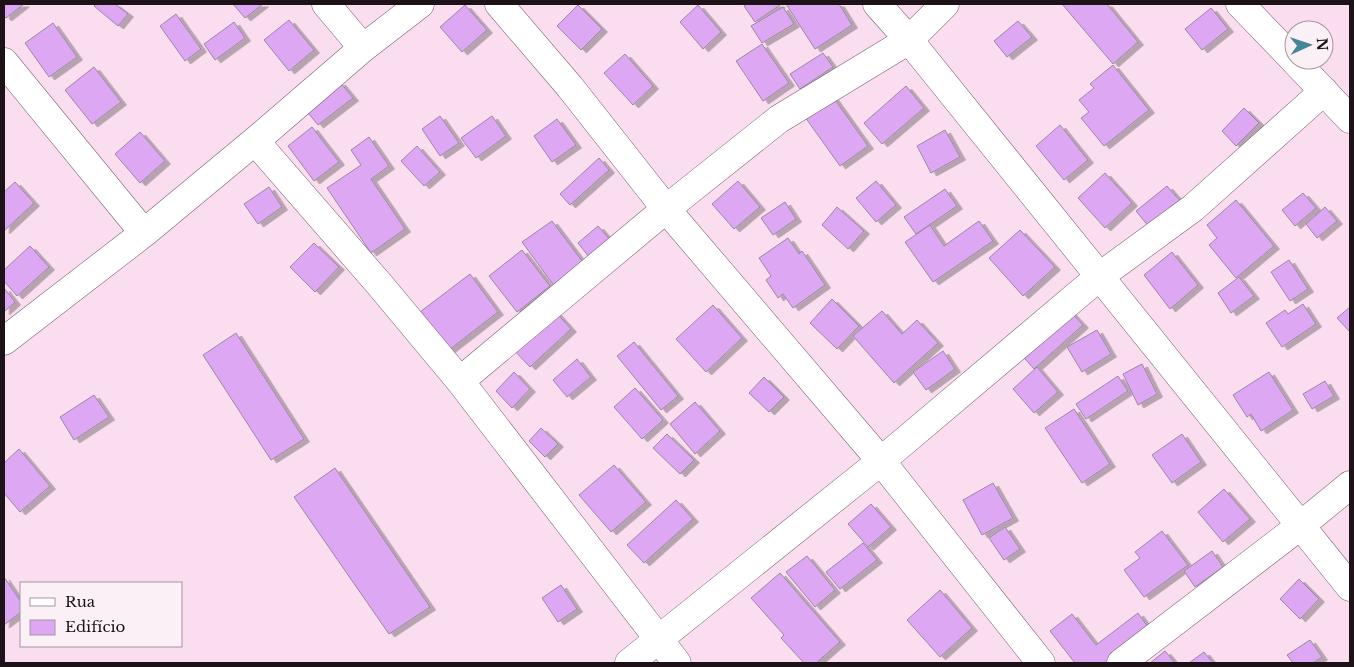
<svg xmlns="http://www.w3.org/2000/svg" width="1354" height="667" viewBox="0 0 1354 667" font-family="'Libre Baskerville',serif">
	<defs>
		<filter id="shadow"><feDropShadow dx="5.5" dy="3" stdDeviation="0" flood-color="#0004"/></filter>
	</defs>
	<rect width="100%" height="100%" fill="#faddef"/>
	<path fill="#dda7f4" stroke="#9988a1" filter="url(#shadow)" d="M4,4H24L6,18L4,16Z
		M96,4H115L128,14L118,26L94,6Z
		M233,4H263L245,18Z
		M747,4H779L780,5L755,22L744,6Z
		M786,4H839L852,25L815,49Z
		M1062,4H1107L1138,42L1113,64Z
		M465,5L487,30L462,52L440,27Z
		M578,5L602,29L581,50L557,26Z
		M698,5L721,32L703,49L680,22Z
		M783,7L794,24L762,43L751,26Z
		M1211,8L1228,29L1202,50L1185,29Z
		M176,14L201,49L185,61L160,26Z
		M289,20L314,50L289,71L264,40Z
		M1018,21L1032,37L1007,57L994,41Z
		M234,22L245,38L215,60L204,44Z
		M53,23L77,57L49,77L25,43Z
		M762,44L789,83L763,101L736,61Z
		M823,53L833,67L800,89L790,74Z
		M625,54L653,86L633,105L604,73Z
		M1113,65L1149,110L1104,146L1081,118L1089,112L1079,100L1094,88L1090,84Z
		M94,67L121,102L92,124L65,90Z
		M340,82L353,98L318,125L305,109Z
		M906,86L924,108L882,144L864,123Z
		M833,97L868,146L840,166L805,117Z
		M1244,108L1259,123L1236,146L1222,131Z
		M440,116L459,143L440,156L422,129Z
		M492,116L506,136L476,158L461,138Z
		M557,119L576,145L552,162L534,136Z
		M1060,125L1088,160L1064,180L1036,146Z
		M312,127L339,162L314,181L288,146Z
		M945,130L960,157L931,173L917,146Z
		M140,132L165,161L140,183L115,154Z
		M369,137L389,166L371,179L405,229L371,253L327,188L361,165L351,150Z
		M417,146L440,172L424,186L401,161Z
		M599,158L609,170L570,205L560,194Z
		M1105,173L1132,203L1105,228L1078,198Z
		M738,181L760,207L734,229L712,204Z
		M876,181L896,205L876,222L856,198Z
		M15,182L34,203L4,231V192Z
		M1167,186L1181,202L1150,228L1136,211Z
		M269,187L282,207L258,224L244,204Z
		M945,189L957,206L916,234L904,217Z
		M1303,193L1316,208L1295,226L1282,210Z
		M1236,200L1274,246L1236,278L1209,245L1217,238L1207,225Z
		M785,202L796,219L773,235L761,218Z
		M837,207L864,231L848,249L822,225Z
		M1325,207L1337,221L1317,238L1306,224Z
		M552,221L585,265L555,287L522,242Z
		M979,221L993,241L933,282L905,242L930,225L944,246Z
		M598,226L610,240L589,257L578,243Z
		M1020,230L1055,267L1023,296L989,258Z
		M788,238L799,254L802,251L825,285L793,308L783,294L778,298L766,280L771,276L759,258Z
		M314,243L339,267L315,292L290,267Z
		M30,246L49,267L17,296L4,281V270Z
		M522,250L550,286L517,312L489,276Z
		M1172,252L1198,285L1170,309L1144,275Z
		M1289,260L1308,289L1290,301L1271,272Z
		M470,274L498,312L449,350L420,312Z
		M1239,277L1254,296L1231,313L1218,293Z
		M4,288L15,302L4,312Z
		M832,299L859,326L837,349L810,323Z
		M1303,304L1316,324L1282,347L1266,323L1285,310L1288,314Z
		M713,305L742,338L706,372L676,339Z
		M1350,307V332L1337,318Z
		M553,309L571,329L530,367L511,347Z
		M1068,309L1083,325L1034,369L1019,352Z
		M882,311L902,334L917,320L938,343L894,383L853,336Z
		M1097,330L1111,354L1082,372L1067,347Z
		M236,333L304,439L271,460L203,355Z
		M634,342L678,396L661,410L617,356Z
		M943,351L955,369L926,390L913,372Z
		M577,359L591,377L567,397L553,380Z
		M1142,364L1157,394L1138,405L1123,374Z
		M1037,367L1058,392L1034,413L1013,389Z
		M514,372L530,389L512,408L496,391Z
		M1269,372L1293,410L1261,431L1251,414L1247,417L1233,395Z
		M1118,376L1128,391L1086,419L1076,404Z
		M764,377L784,397L769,412L749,393Z
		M1325,381L1334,396L1312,409L1303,394Z
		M635,388L663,420L642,439L614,407Z
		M94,395L109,417L74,440L60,417Z
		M695,402L720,431L695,454L670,424Z
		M1074,409L1110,464L1082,483L1045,428Z
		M541,428L558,444L545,457L529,441Z
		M667,434L694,460L680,474L653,448Z
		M1182,434L1201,462L1172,483L1152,455Z
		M19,449L50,486L20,512L4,493V463Z
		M614,465L646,502L611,532L579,495Z
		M335,468L430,607L389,634L294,497Z
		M993,483L1013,518L982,535L963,500Z
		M1224,489L1250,519L1223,542L1198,512Z
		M676,500L693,519L644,563L627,545Z
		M871,504L891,527L868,547L848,524Z
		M1005,527L1020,549L1004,560L989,538Z
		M1162,531L1188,565L1144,597L1124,570L1140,558L1135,552Z
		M863,543L877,560L840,589L826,572Z
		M1212,551L1223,567L1195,587L1184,571Z
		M807,556L835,590L815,607L786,572Z
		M780,573L840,642L816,663H804L781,638L784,635L751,598Z
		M4,577L21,602V612L4,625Z
		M1299,579L1319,599L1300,619L1280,599Z
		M561,585L577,609L558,622L542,598Z
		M940,590L972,628L940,657L907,620Z
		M1138,613L1151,631L1108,663H1075L1050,631L1072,614L1096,645Z
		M1310,640L1322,657L1313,663H1293L1287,655Z
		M1165,651L1175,663H1150Z
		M1204,652L1213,663H1189Z"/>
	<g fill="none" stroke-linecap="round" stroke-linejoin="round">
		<defs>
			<path id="minor" d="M326,4L363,48
				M499,4L570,87L666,209L881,461L1041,663
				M877,4L909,40L1350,587
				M1240,4L1294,60
				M1294,60L1350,119
				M4,62L144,233
				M255,141L380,285L460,381L677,663
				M4,341L144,233L255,141L363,48L420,4
				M460,381L666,209L779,119L909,40L945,4
				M629,663L881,461L1100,276L1193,208L1324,91
				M1121,663L1300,526L1350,485"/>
		</defs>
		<use href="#minor" stroke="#796070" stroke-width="29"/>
		<use href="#minor" stroke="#fff" stroke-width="28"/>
	</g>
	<rect width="1354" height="667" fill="none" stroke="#1c1218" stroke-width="10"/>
	<rect x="20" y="582" width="162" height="65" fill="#fcf0f7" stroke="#a2979e"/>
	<rect x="30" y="598" width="25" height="8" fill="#ffffff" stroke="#a2979e"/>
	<text x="65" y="607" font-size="15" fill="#1c1218">Rua</text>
	<rect x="30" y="620" width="25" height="15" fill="#dda7f4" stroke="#a2979e"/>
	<text x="65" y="632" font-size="15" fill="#1c1218">Edifício</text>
	<g transform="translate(1309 45) rotate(87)"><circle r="24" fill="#fcf0f7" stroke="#a2979e"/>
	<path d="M0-4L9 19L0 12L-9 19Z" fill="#448897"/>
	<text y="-8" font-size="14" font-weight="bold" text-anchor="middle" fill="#1c1218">N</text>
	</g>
</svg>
